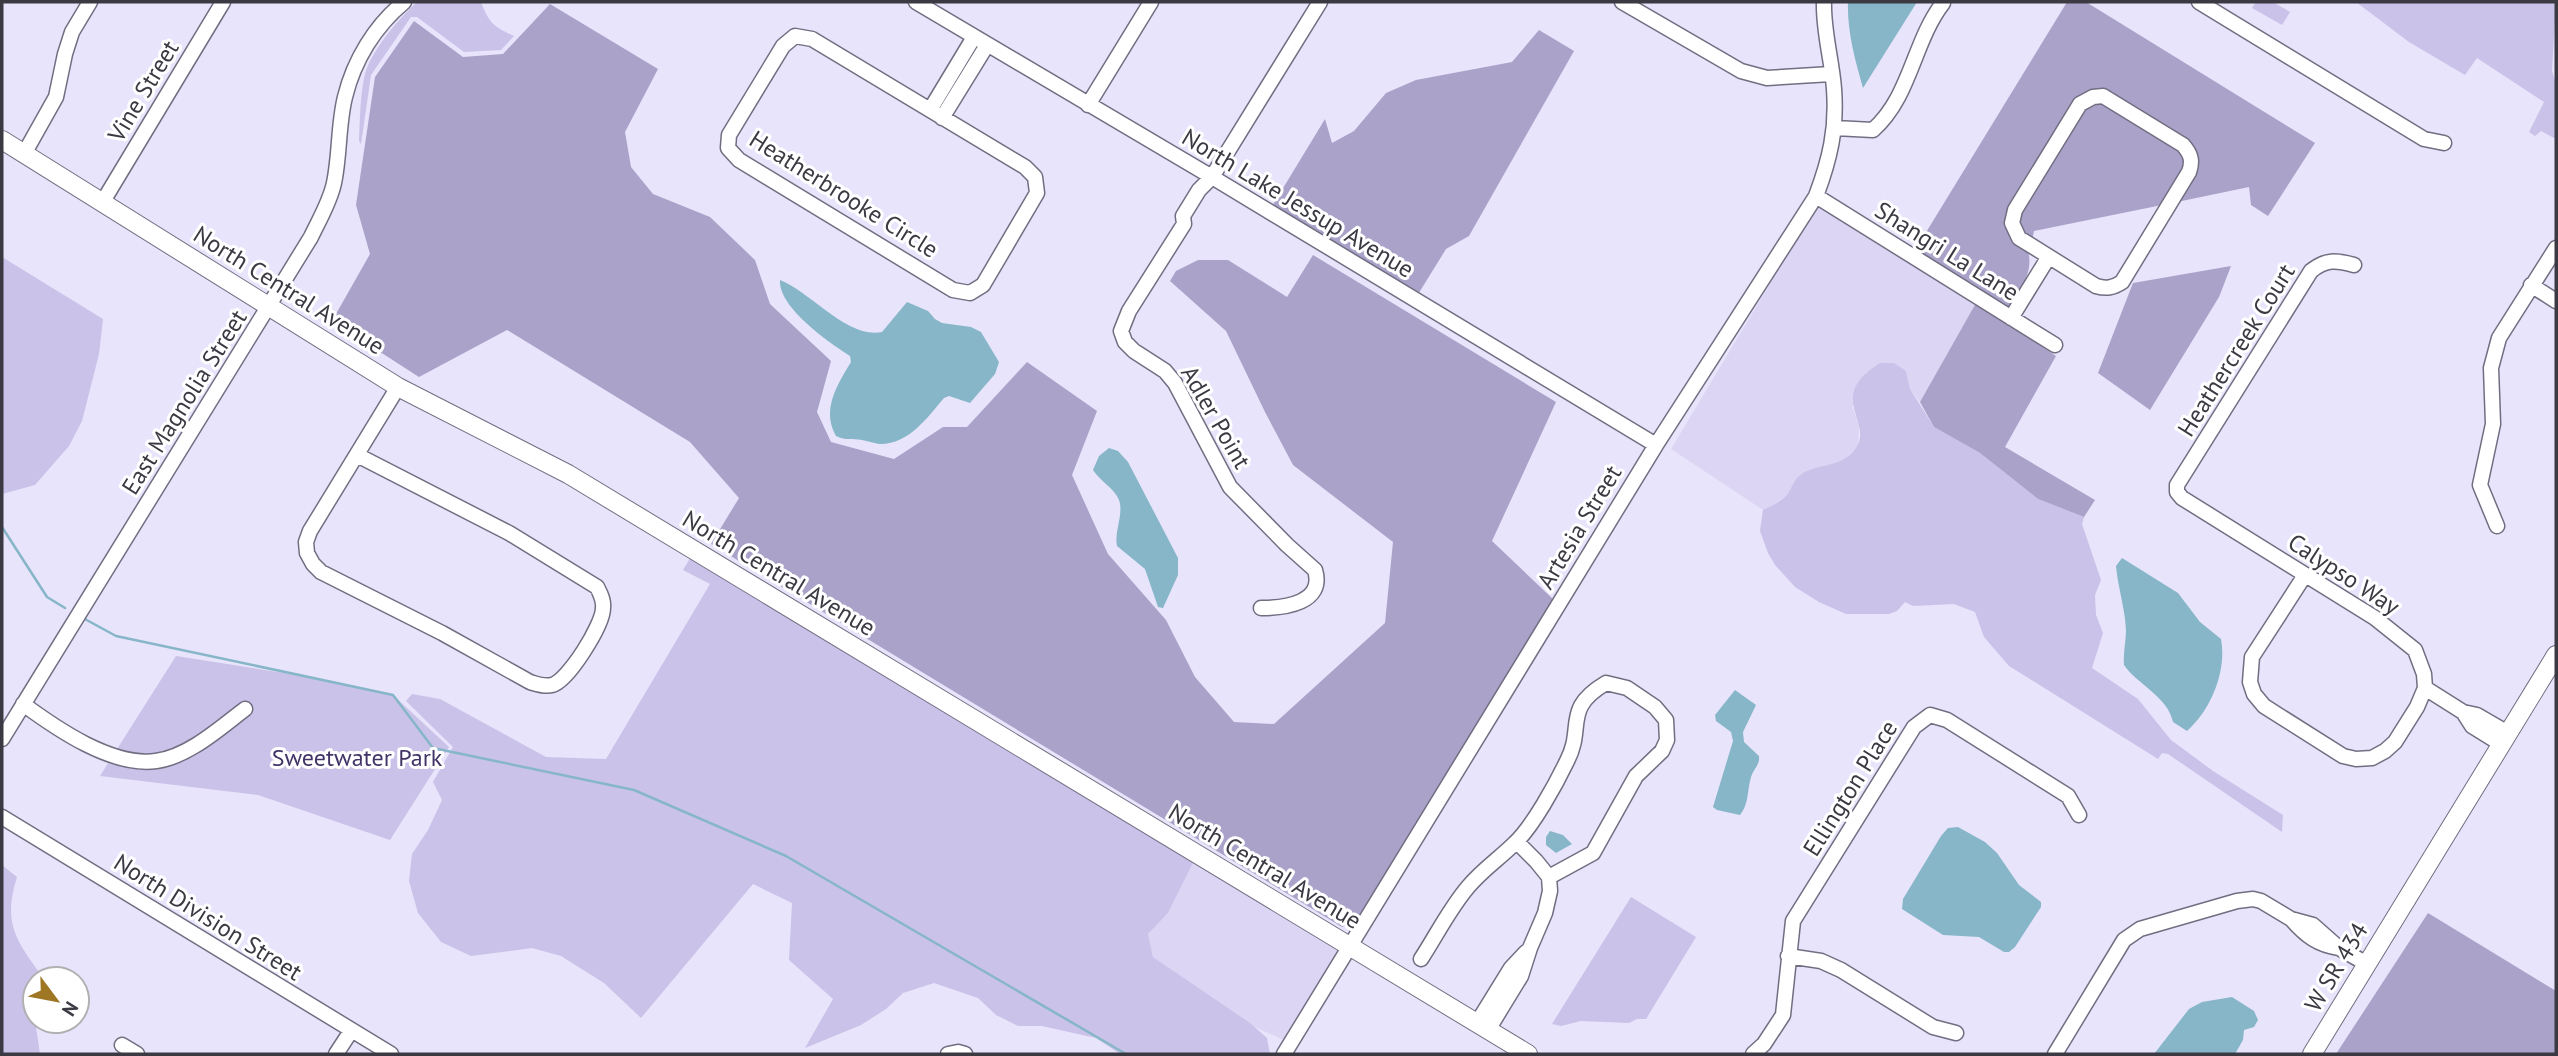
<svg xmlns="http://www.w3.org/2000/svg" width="2558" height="1056" viewBox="0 0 2558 1056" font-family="'PT Sans',sans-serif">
	<rect width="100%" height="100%" fill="#e8e4fb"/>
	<path fill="#dcd6f4" d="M1816,207L1828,211L1976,303L1920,402L1910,389L1906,371L1852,406L1859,426L1858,446L1844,461L1799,476L1785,498L1763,510L1671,449Z
		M1195,859L1343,948L1286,1041L1255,1027L1153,957L1148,934L1168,913Z"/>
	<path fill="#cac2e8" d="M417,2H481C489,23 494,27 514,36L501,50L464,52L417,17H411L371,75L361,144L359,141C360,119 360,95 365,74C372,50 399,18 417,2Z
		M2256,2H2273L2290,12L2282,25L2252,8Z
		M2356,2H2556L2552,71L2556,84V139L2541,131L2535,136L2529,132L2544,102L2477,58L2465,75L2409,42Z
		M2,257L103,319L99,354L82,421L69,446L35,485L2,494Z
		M1880,363H1894L1906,371L1910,389L1934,427L1980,453L2038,499L2084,517L2082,524L2101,580L2095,595L2096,615L2103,633L2092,668L2138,699L2171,740L2213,771L2283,815L2282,832L2168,754L2162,753L2158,759L2009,666L1984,637L1975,612L1954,604L1913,606L1905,602L1897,611L1889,614H1846L1819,602L1795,587L1775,565L1768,553L1760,531L1763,510C1770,506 1781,502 1786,496C1791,490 1793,482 1798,477C1814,462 1841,470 1856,448C1874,422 1825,397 1880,363Z
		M692,555L1195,859L1168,913L1148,934L1153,957L1250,1023L1267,1038L1270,1054H1120L1096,1038L1042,1026H1018L996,1015L978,998L934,983L903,993L886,1009L861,1025L805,1048L833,999L789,960L792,903L753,884L641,1018L604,983L561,956L532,948L471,956L441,942L418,913L409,881L412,854L428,830L442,800L433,782L453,747L406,701L412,694L440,699L546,757L606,759L710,584L683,570Z
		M176,656L303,676L393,695L449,747L390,840L258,795L100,776Z
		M2,865L17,877C2,925 17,941 44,979H35V1021L40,1054H2Z
		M1631,897L1696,937L1646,1019H1637L1629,1023L1581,1021L1561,1026L1552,1024Z"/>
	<path fill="#aaa2c9" d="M2067,2H2086L2315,143L2268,216L2251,205L2249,187L2177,202L2194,151L2091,92L2010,208C2033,257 2039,262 2009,310L1914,252Z
		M550,4L658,69L625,132L631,167L653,194L710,217L755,260L770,304L831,361L817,412L831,442L894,459L943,427H967L1027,362L1097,411L1072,475L1108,554L1166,620L1195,677L1234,722L1274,724L1385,623L1393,542L1293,465L1265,412L1226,331L1170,281L1176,271L1198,260H1228L1287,297L1313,255L1556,402L1492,541L1554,600L1356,922L1342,927L711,544L739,498L690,442L507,330L419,377L332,321L370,254L356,205L375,77L414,21L463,57L503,54Z
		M1539,30L1574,51L1469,236L1446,249L1417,296L1271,208L1325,119L1332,143L1354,131L1386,93L1416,80L1512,62Z
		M2102,102L2179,149L2186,163L2162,205L2034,231L2032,241C2023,235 2016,225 2020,213L2085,107Z
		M2231,266L2219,297L2150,410L2098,373L2133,283Z
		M1976,303L2056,356L2005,447L2095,500L2084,517L2038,499L1980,453L1934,427L1920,402Z
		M2428,913L2556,991V1054H2336Z"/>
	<path fill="#86b6c8" d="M1848,2H1917L1863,88C1855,60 1847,31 1848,2Z
		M780,280C811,292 847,339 882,332L907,302L928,311L935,319L942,323L971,327L981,332L999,362L995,374L970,403L949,396L944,398C927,418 908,445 879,444C873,443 868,441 862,440C852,438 846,441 836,436C821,410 837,385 851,362L850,356C828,342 778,307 780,280Z
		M1109,448L1118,451L1128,462L1178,558V575L1163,608L1158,607L1145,569L1117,546C1114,531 1124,514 1119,500C1115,489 1100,481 1093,470L1099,456Z
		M2122,558L2178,593L2200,622L2221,639C2227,671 2211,710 2187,731L2173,722C2168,697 2137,684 2124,665C2123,653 2126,641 2126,630C2125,608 2118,588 2116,566Z
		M1735,690L1756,705L1743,732L1744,742L1759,756C1760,765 1754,768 1751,777C1747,791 1749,804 1740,815L1717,810L1713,807L1733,741L1731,732L1716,721L1715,715Z
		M1958,827L1985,842L1997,853L2019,885L2041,902V907L2015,947L2009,952H2004L1979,937L1943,935L1902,909L1903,899L1941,836L1948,828Z
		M1550,831L1563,835L1572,844L1556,853L1546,845V837Z
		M2232,997L2254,1011L2258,1020L2254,1027L2244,1030L2243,1040L2235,1054H2154L2189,1009L2202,1002Z"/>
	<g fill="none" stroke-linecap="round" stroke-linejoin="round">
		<path stroke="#86b6c8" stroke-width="2.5" d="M2,527L47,597L65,608
			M83,618L116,636L393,695L433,748L634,790L786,856L1126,1054"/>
		<defs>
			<path id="minor" d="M916,2L1212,177L1656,445
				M1622,2L1741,71L1767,78L1831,74
				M2199,2L2424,139L2444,143
				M795,36L812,39L1025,167L1035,177L1037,193L983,285L970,293L953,290L739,160L728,148L729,135L783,46Z
				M2103,96L2183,145C2191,154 2193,161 2189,172L2122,282C2113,288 2106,289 2096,286L2019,238L2012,223L2015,210L2080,104L2093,97Z
				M1088,105L1151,2
				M930,110L974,37
				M942,118L987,45
				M1835,128L1873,130C1911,96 1913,42 1943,3
				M24,154L56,97L65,54L72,32L90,2
				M1816,196L2055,345
				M102,203L223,2
				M2531,285L2556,301
				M2011,318L2048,258
				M357,455L509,533L597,587C600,593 604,600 603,608C603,625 568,681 552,685C544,687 537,684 530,682L442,633L321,572L313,564L307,553L306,542L310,531L398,387
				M2497,526L2480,485L2493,424L2491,368L2499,338L2556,248
				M2305,575L2252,657L2250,682L2254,694L2264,706L2343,756L2356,759L2372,758L2385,751L2395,742L2417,707L2425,688L2424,674L2415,650L2375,618L2182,498L2177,492V485L2311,271C2326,259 2336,260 2354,265
				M1261,608C1285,608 1325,603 1315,570L1287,545L1230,487L1175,383L1165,371L1134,351L1125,342L1121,331L1129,311L1184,224L1183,216L1199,190L1212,177L1320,2
				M2425,688L2463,712L2477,715L2508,733
				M23,704C57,729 112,767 156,761C188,757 220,728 245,709
				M2463,712L2472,726L2501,744
				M2,739L311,237C319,220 330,202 334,183C340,155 338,125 345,97C354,60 375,26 404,2
				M2,817L391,1054
				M2292,920C2306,936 2318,945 2339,948
				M1788,956L1821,961L1841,970L1933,1027L1956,1033
				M1421,959C1436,936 1450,908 1468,887C1482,870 1500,858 1515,843C1533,826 1556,784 1567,761C1585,727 1562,709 1606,683L1627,688L1655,707L1666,720L1667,740L1662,751L1636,776L1593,853L1549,877
				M1477,1023L1511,968L1526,952
				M1488,1030L1521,976L1530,948L1545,913L1550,891L1549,877L1536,861L1517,842
				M122,1045L137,1054
				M336,1054L351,1031
				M948,1054L958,1052L965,1054
				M1284,1054L1656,445L1816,196C1830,159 1837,129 1834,89C1832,60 1823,31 1824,2
				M1753,1054L1764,1044L1783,1015L1793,921L1914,727L1930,715L1947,720L2068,796L2079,815
				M2055,1054L2124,940L2140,929L2237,901L2253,899L2261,901L2291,919L2313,925L2339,948L2367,964"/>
			<path id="major" d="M2,140L398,387L568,474L1528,1054
				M2312,1054L2556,655"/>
		</defs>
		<use href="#minor" stroke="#726e82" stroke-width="17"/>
		<use href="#major" stroke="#726e82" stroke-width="20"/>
		<use href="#minor" stroke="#fff" stroke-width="14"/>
		<use href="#major" stroke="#fff" stroke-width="18"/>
	</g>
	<g text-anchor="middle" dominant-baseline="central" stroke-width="6" stroke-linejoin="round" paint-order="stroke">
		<g font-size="24" fill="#3b3942" stroke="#fff">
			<text transform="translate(143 91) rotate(-59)">Vine Street</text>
			<text transform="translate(844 194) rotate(32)">Heatherbrooke Circle</text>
			<text transform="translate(1298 203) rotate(31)">North Lake Jessup Avenue</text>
			<text transform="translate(1947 251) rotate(32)">Shangri La Lane</text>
			<text transform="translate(289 290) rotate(32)">North Central Avenue</text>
			<text transform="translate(2236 350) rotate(-58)">Heathercreek Court</text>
			<text transform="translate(184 402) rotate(-58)">East Magnolia Street</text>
			<text transform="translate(1216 417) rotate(60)">Adler Point</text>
			<text transform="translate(1579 527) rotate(-59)">Artesia Street</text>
			<text transform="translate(779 573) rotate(31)">North Central Avenue</text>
			<text transform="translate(2344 574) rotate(33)">Calypso Way</text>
			<text transform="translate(1850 788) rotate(-58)">Ellington Place</text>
			<text transform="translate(1265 866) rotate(31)">North Central Avenue</text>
			<text transform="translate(208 917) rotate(32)">North Division Street</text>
			<text transform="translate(2336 967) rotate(-59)">W SR 434</text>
		</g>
		<g font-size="24" fill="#423467" stroke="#fff">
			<text x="357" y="757">Sweetwater Park</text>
		</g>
	</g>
	<rect width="2558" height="1056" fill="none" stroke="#3b3942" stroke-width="7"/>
	<g transform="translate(56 1000) rotate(122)"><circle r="33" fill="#ffffff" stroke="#b1b0b3" stroke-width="2"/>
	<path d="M0-5L12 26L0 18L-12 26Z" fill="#9f7624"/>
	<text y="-10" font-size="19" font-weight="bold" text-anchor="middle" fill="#3b3942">N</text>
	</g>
</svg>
